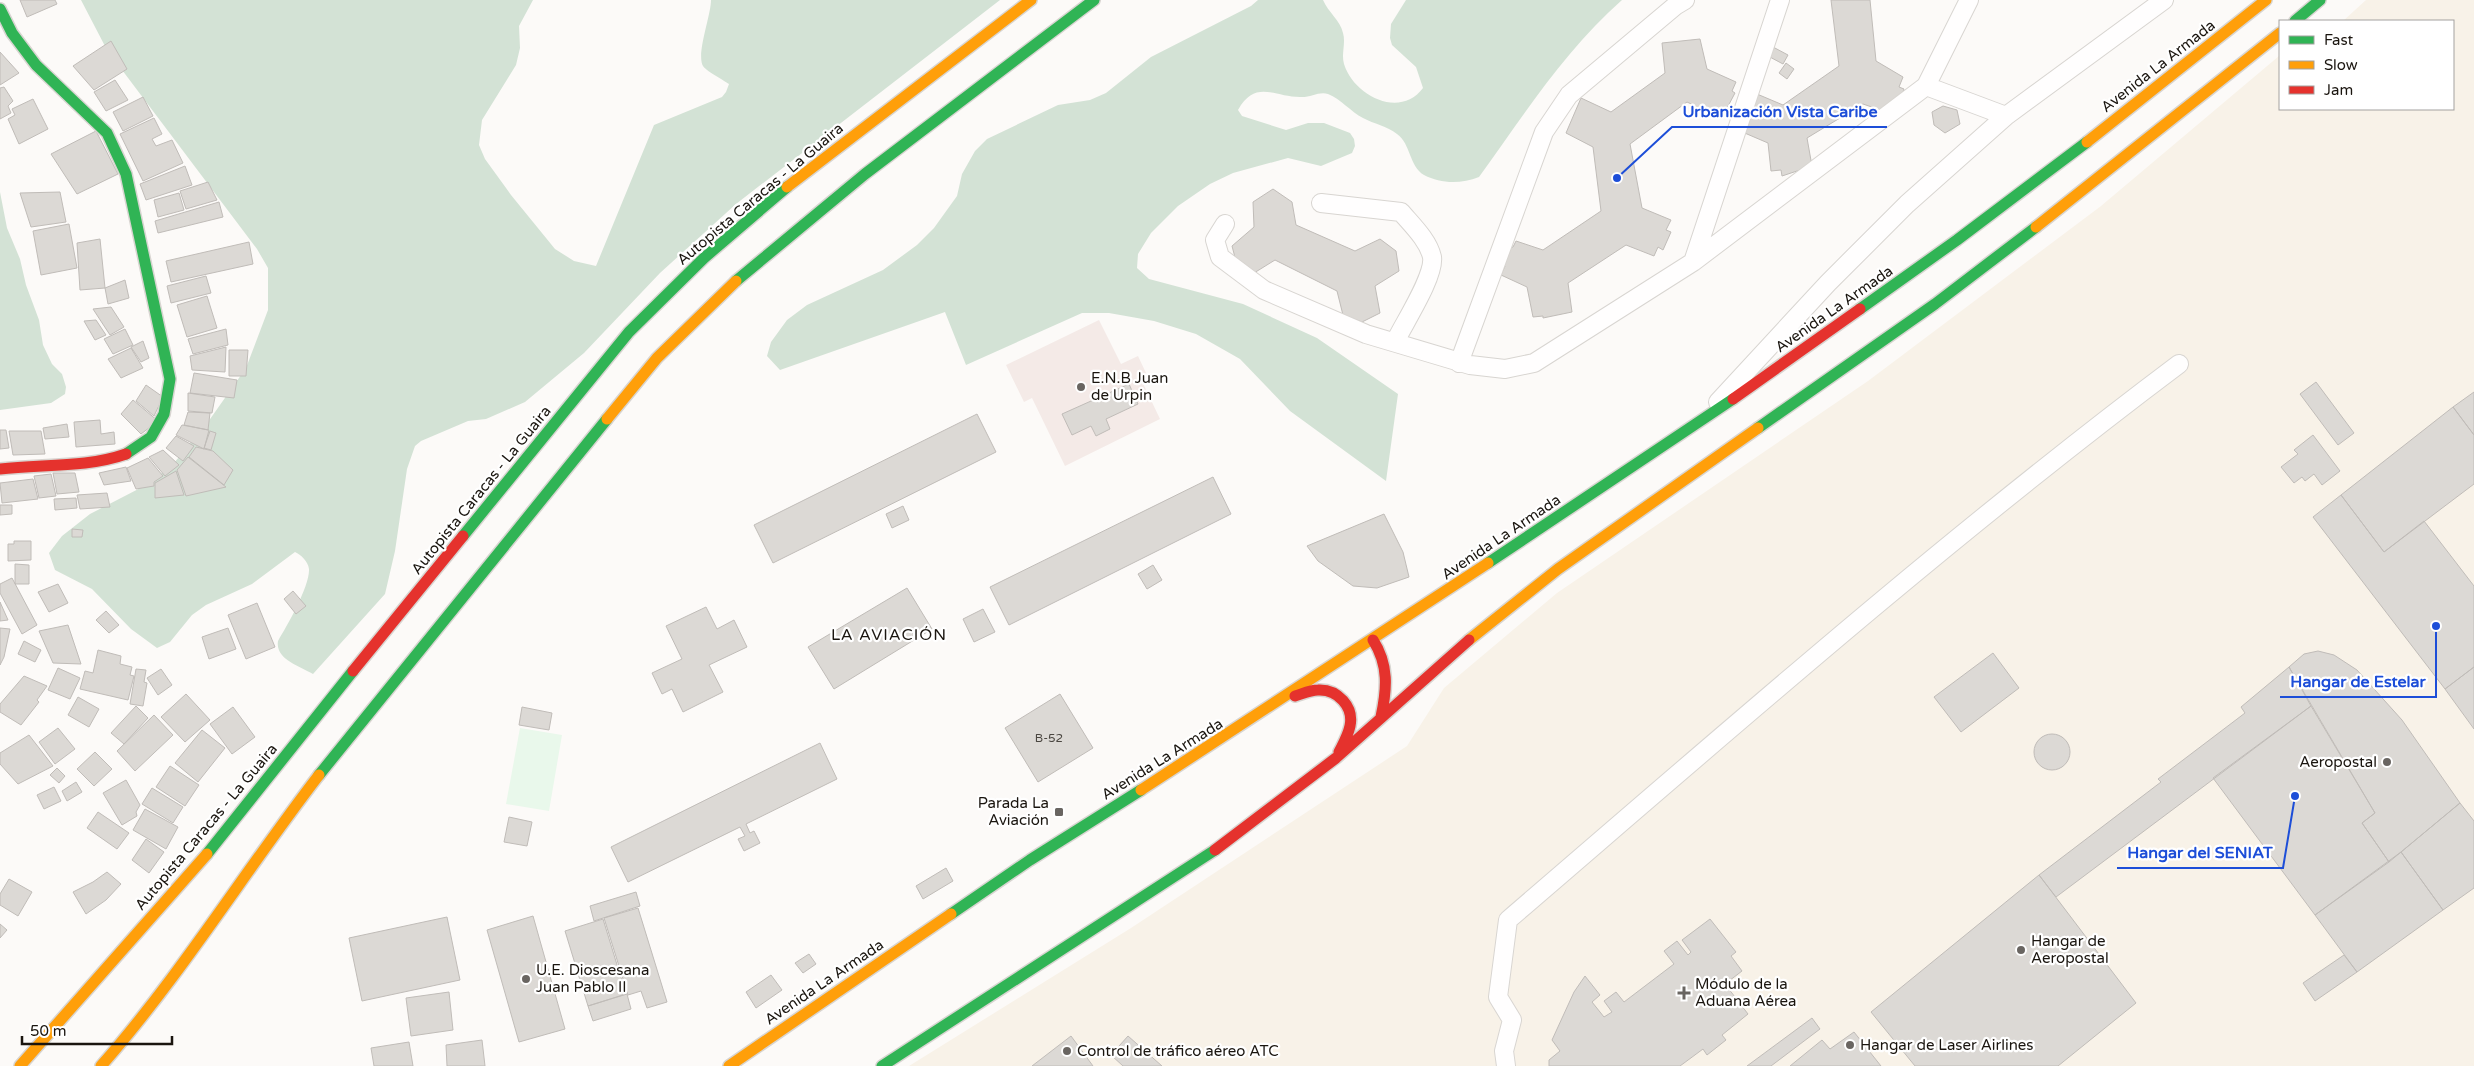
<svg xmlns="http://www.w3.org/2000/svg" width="2474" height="1066" viewBox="0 0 2474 1066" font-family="'Varela Round',sans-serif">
	<rect width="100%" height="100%" fill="#fcfaf8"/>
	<path fill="#f8f2e8" d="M2366,0H2474V1066H909L1131,928L1407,746L1444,688L1557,593L1868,381L2101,206L2279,56L2280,109H2453V21H2343Z"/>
	<path fill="#f4eae7" d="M1099,320L1121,364L1138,356L1146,373L1140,377L1160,419L1065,466L1032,398L1024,402L1006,365Z"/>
	<path fill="#e9f8eb" d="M520,728L562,735L549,811L506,804Z"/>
	<path fill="#d3e2d5" d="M81,0H533L519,26L520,48L516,65L482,120L479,145L485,159L511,195L555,249L574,261L596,266L654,125L722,97L726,92L729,84C723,80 705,70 703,66C696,54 711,16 711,0H1000L736,204L660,273L584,353L525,402L486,419L468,421L421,441L415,446L407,469L395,551L385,594L313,674C299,666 275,659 278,641C287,626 310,586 309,569C308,561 301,555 295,552L252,584L206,605L192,615L170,642L157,648L131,629L92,589L55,570L49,553L62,536L90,514L150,483L174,463L208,422L246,368L268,310V268L257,249L107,50Z
		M1258,0H1323C1328,12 1340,20 1343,33C1346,43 1341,54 1344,64C1354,96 1400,119 1423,88L1416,67L1392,45L1390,38L1391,24L1406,0H1622C1565,50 1523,116 1479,177C1461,184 1441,184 1424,175C1409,166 1411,144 1397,134C1387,126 1374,124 1363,118C1351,112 1341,99 1328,94C1320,91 1311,97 1302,97C1275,98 1256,78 1238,110L1242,116L1286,130L1308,123H1324L1350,133L1354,139L1355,146L1352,153L1321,166L1288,158L1233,173L1210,184L1178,206L1151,233L1138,254L1137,268L1149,279L1243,304L1317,338L1398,394L1386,481L1290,411L1240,359L1196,334L1154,321L1109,313H1082L966,365L945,312L780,370L767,356L771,342L787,320L807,305L883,270L917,245L934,228L957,196L962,174L975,151L987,139L1058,105L1090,100L1106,93L1151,57L1251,6Z
		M0,192L7,228L20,259L26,285L39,320L43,345L52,364L62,374L66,387L65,394L51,403L0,410Z"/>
	<path fill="#dcd9d5" stroke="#c0bcb8" d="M20,0H55L57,4L27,17Z
		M1831,0H1870L1876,61L1903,77L1899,87L1904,89L1899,103L1889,113L1863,104L1807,138L1812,166L1782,176L1781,170L1771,171L1768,143L1740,131L1757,94L1783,105L1839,66Z
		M1700,39L1707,69L1736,82L1732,91L1735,93L1726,110L1723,108L1719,117L1687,102L1630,144L1642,208L1671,220L1666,230L1671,232L1663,250L1658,247L1654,256L1626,245L1568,283L1572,312L1543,318V316L1533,317L1527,287L1501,275L1505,266L1502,265L1509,248L1513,247L1516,241L1543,250L1601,211L1593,147L1566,133L1581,98L1611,112L1665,73L1662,43Z
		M111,41L127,69L94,90L73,66Z
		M1773,47L1788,55L1783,64L1768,56Z
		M0,52L19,73L0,85Z
		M1786,63L1794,69L1787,79L1779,73Z
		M115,80L128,100L106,111L94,92Z
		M4,87L13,101L8,106L11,113L0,119V88Z
		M143,97L153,116L123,131L113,112Z
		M33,99L48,129L19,144L8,119L15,115L12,109Z
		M1943,106L1957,110L1960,124L1945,133L1934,125L1932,112Z
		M154,118L162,134L152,139L156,146L172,140L183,163L143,181L120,134Z
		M96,131L118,174L77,194L51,154Z
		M185,166L192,185L146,200L140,184Z
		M208,182L217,200L186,209L180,191Z
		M1273,189L1292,202L1296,225L1355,251L1380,239L1396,251L1399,271L1375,286L1380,313L1362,322L1343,315L1337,291L1275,260L1254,273L1237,265L1232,246L1254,227L1253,202Z
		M60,192L66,222L31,227L20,193Z
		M179,193L184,210L158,217L154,200Z
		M219,202L223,217L158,233L155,221Z
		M69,224L77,268L41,275L33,231Z
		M100,239L105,288L80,290L77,243Z
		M249,242L253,264L171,282L166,261Z
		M206,276L211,293L171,303L167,286Z
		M125,280L129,298L108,304L105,288Z
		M207,296L217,328L187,337L177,305Z
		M111,307L124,327L110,335L93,309Z
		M96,320L106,335L95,340L84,321Z
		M125,329L133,345L113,354L104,339Z
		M226,329L228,345L193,354L188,339Z
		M143,341L149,358L141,362L131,347Z
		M226,347L225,372L192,370L190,356Z
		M131,348L143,368L121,378L108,359Z
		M229,350H248L246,376H229Z
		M194,373L237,380L234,398L190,393Z
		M2316,382L2354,433L2338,445L2300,394Z
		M1129,384L1138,404L1106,419L1110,429L1096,436L1091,426L1072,435L1062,414Z
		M146,385L163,397L154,416L136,401Z
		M2474,392V435L2453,407Z
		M188,393L215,397L212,413L188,411Z
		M133,400L158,421L141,434L121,414Z
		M2453,407L2474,435V484L2384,552L2341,495Z
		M188,412L210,413L208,430L184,425Z
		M977,414L996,452L773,563L754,525Z
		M100,420L101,434L114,432L115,444L76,447L74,422Z
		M67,424L69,437L45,439L43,428Z
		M182,425L209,430L204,449L176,435Z
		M0,430H6L9,448L0,449Z
		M9,431H41L45,454L13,455Z
		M210,431L216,433L211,450L204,448Z
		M2313,435L2340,471L2322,485L2314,474L2305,481L2302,477L2294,483L2281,467L2298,454L2294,450Z
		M176,436L194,446L183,461L166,448Z
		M196,447L213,451L233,470L224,485L189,457Z
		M163,450L179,465L165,476L149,457Z
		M188,457L226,487L186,496L177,470Z
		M148,458L163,476L154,482V486L136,489L127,468Z
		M126,467L131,481L104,485L99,473Z
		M176,471L184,495L155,498V483Z
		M53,473H75L79,492L57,494Z
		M51,474L56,496L39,498L34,476Z
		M1213,477L1231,514L1009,625L990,587Z
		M33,479L38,499L2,503L0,483Z
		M107,493L110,507L80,509L77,495Z
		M2341,495L2384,552L2424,521L2474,586V667L2445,689L2313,517Z
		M76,498L77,508L55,510L54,499Z
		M0,505H12V514L0,515Z
		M903,506L909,520L892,528L886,514Z
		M1384,514L1403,552L1409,577L1377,588L1353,586L1318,561L1307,546Z
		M72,529L83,530L82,537H72Z
		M14,541H31V560L8,561V544H14Z
		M15,564L29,565V584H15Z
		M1153,565L1162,580L1147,589L1138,574Z
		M12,578L37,625L22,634L0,593V584Z
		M58,584L68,603L49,612L38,592Z
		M907,588L932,629L834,689L808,647Z
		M293,591L306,606L296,614L284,599Z
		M0,602L8,620L0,621Z
		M257,603L275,647L246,659L228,615Z
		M706,607L717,629L734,620L747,647L709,665L723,692L683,712L672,689L662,694L652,673L682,659L666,626Z
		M983,609L995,632L974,642L963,619Z
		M106,611L119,625L109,633L96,620Z
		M68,625L81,664L53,663L39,631Z
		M0,628L10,629L4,657L0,665Z
		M228,628L236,649L209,659L202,637Z
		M24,641L41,650L35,662L18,654Z
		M98,650L121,656L120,664L132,667L130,675L134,676L128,700L80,689L85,671L93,673Z
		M2318,651L2334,655L2357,670L2402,720L2460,803L2389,862L2362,823L2375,813L2289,667L2304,654Z
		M1993,653L2019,688L1961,732L1934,697Z
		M2289,667L2311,706L2056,897L2039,875L2161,782L2158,779L2245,713L2241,707Z
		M2474,667V729L2445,689Z
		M58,668L80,678L70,699L48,690Z
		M136,669L146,670L144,682L147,683L143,706L130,704Z
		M161,669L172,685L158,695L147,678Z
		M24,676L47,686L37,700L39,702L21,725L0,712V704Z
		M186,694L210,720L185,742L161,717Z
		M1060,694L1093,748L1038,782L1005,728Z
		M78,697L99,709L89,727L68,715Z
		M136,706L148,718L124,744L111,733Z
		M2311,706L2375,813L2362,823L2389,862L2315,915L2213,778Z
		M233,707L255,737L232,754L210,724Z
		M522,707L552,713L549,730L519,725Z
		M154,715L173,735L135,771L117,751Z
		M58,728L75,749L55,764L39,742Z
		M202,730L225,748L198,782L175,763Z
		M2034 752a18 18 0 1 1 36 0a18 18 0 1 1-36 0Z
		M29,735L53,766L18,784L0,764V753Z
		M820,743L837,779L746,824L750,833L754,831L760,843L744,851L738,839L745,836L740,827L628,882L611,847Z
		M95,752L112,769L94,786L77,769Z
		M170,766L199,785L185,806L156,787Z
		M57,768L65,776L59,783L50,775Z
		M126,780L140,805L136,812L137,816L122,825L103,793Z
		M76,782L82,792L67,801L62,791Z
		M54,787L61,801L44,809L37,795Z
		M152,788L183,807L173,823L142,804Z
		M2460,803L2474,821V888L2443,910L2401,852Z
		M145,809L178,827L166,849L133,830Z
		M98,812L129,833L117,849L87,828Z
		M509,817L532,822L527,846L504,842Z
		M146,839L164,852L149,873L132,860Z
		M2401,852L2443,910L2357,972L2315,915Z
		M946,868L953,881L923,899L916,886Z
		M107,872L121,884L106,900L86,914L73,892L93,882Z
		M2039,875L2136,1003L2058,1066H1915L1871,1012Z
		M9,879L32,892L18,916L0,905V894Z
		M636,892L640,906L594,921L590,906Z
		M638,908L667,1002L647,1008L641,991L628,995L604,918Z
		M533,916L565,1029L519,1042L487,930Z
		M447,917L460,980L362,1001L349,938Z
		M603,919L626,994L588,1006L565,931Z
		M1710,919L1736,952L1731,956L1742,971L1725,984L1748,1014L1722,1035L1726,1040L1707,1055L1703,1049L1680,1066H1549V1060L1560,1051L1552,1040L1574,992L1585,976L1600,995L1592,1002L1604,1017L1612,1012L1604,1001L1616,992L1624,1002L1674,964L1664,951L1677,941L1688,955L1691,952L1682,940Z
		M0,924L7,930L0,938Z
		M809,954L816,964L803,973L795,963Z
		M2344,955L2357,972L2315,1001L2303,983Z
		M771,975L782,990L756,1008L746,992Z
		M449,992L453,1030L411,1036L406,998Z
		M627,994L631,1009L593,1021L588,1006Z
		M1812,1018L1820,1029L1771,1066H1747Z
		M1854,1032L1881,1066H1790L1822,1040L1830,1049Z
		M1071,1036L1093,1066H1032Z
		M1128,1036L1162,1066H1123L1111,1055Z
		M482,1040L485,1066H447L446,1045Z
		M409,1042L413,1066H374L371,1048Z"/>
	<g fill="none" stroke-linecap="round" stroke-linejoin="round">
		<defs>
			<path id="street" d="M1926,86L2006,116
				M1321,203L1401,212C1412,225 1428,240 1432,257C1435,276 1404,323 1395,342
				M1225,224L1215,240L1220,257L1264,290L1366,334L1470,365L1505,369L1534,363L1693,262L1926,86L1969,0
				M1693,262L1780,0
				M1459,363L1544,132L1569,95L1675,6L1685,0
				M1718,402L1828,283L1907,204L2006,116L2164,0
				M1506,1066L1504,1051L1512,1020L1498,997L1508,920C1728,731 1946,539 2179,364"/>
			<path id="fast" d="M0,9L12,33L36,65L107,133L126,174L170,379L164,414L151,437L126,454
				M2295,21L2320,0
				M736,281L865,174L1094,0
				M1860,309L1957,240L2087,142
				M1758,428L1935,304L2036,227
				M463,536L629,332L704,258L787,187
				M1488,563L1733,399
				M319,775L607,419
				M207,854L353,671
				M951,914L1030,860L1141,790
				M882,1066L1215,850"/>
			<path id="slow" d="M2087,142L2266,0
				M787,187L1031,0
				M2036,227L2280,33
				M607,419L657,358L736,281
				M1469,640L1558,569L1758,428
				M1141,790L1488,563
				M20,1066L207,854
				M101,1066C181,975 245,871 319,775
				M729,1066L951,914"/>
			<path id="jam" d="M1733,399L1860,309
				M0,469C42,464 86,468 126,454
				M1373,640C1389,665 1387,689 1381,717
				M353,671L463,536
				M1295,696C1302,694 1310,690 1318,690C1338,689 1354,707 1350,726C1348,736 1343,744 1339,752
				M1215,850L1336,758L1469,640"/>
		</defs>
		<use href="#street" stroke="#d8d5d1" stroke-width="20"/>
		<use href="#fast" stroke="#d8d5d1" stroke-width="14"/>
		<use href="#slow" stroke="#d8d5d1" stroke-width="14"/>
		<use href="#jam" stroke="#d8d5d1" stroke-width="14"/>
		<use href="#street" stroke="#fffefe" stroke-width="18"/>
		<use href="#fast" stroke="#30b455" stroke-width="11"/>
		<use href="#slow" stroke="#ff9f0a" stroke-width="11"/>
		<use href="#jam" stroke="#e5322d" stroke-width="11"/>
	</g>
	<g fill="#696561" stroke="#fff" stroke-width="2">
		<circle cx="1081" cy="387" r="5"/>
		<circle cx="2387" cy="762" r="5"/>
		<rect x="1054" y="807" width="10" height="10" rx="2.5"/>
		<circle cx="2021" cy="950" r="5"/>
		<circle cx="526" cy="979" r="5"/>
		<path d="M1681.5 985.5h5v5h5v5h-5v5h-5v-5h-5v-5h5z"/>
		<circle cx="1850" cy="1045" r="5"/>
		<circle cx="1067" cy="1051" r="5"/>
	</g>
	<g text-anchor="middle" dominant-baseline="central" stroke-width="4.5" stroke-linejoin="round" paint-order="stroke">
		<g font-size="12" fill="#4a4640">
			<text x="1049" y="738">B-52</text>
		</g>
		<g font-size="15" fill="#1a150f" stroke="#fff">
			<text transform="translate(2158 66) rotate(-38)">Avenida La Armada</text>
			<text transform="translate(760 194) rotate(-40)">Autopista Caracas - La Guaira</text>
			<text transform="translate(1834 309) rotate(-35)">Avenida La Armada</text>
			<text transform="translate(481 490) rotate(-51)">Autopista Caracas - La Guaira</text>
			<text transform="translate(1501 537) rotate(-34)">Avenida La Armada</text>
			<text transform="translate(1162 759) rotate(-32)">Avenida La Armada</text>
			<text transform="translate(206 827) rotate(-50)">Autopista Caracas - La Guaira</text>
			<text transform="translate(824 982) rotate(-34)">Avenida La Armada</text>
		</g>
		<g font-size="15" fill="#1a150f" stroke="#fff" text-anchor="start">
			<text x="1091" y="378">E.N.B Juan<tspan x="1091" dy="17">de Urpin</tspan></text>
			<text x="2377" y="762" text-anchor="end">Aeropostal</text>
			<text x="1049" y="803" text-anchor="end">Parada La<tspan x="1049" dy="17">Aviación</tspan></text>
			<text x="2031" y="941">Hangar de<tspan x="2031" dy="17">Aeropostal</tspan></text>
			<text x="536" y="970">U.E. Dioscesana<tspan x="536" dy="17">Juan Pablo II</tspan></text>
			<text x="1695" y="984">Módulo de la<tspan x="1695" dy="17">Aduana Aérea</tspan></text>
			<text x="1860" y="1045">Hangar de Laser Airlines</text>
			<text x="1077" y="1051">Control de tráfico aéreo ATC</text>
		</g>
		<g font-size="16" letter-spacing="1" fill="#1a150f" stroke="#fff">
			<text x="889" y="635">LA AVIACIÓN</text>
		</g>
	</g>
	<path fill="none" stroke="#1d4ed8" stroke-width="2" d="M1617 178L1672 127H1887M2436 626L2436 697H2280M2295 796L2283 868H2117"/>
	<g fill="#1d4ed8" stroke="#fff" stroke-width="2">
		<circle cx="1617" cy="178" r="5"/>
		<circle cx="2436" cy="626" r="5"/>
		<circle cx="2295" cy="796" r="5"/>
	</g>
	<g font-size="16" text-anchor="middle" font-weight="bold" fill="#1d4ed8" stroke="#fff" stroke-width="4.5" stroke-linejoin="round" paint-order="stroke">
		<text x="1780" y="117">Urbanización Vista Caribe</text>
		<text x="2358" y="687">Hangar de Estelar</text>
		<text x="2200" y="858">Hangar del SENIAT</text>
	</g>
	<rect x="2279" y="20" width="175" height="90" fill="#ffffff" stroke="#a3a19f"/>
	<rect x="2289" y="36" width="25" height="8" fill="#30b455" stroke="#a3a19f"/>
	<text x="2324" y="45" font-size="15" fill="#1a150f">Fast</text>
	<rect x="2289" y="61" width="25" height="8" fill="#ff9f0a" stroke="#a3a19f"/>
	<text x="2324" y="70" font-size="15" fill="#1a150f">Slow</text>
	<rect x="2289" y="86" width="25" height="8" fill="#e5322d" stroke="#a3a19f"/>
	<text x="2324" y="95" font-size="15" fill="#1a150f">Jam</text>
	<path d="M22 1036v8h150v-8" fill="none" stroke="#1a150f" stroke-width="2.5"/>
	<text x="30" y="1036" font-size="15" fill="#1a150f" stroke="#ffffff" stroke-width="4" paint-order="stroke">50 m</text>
</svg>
